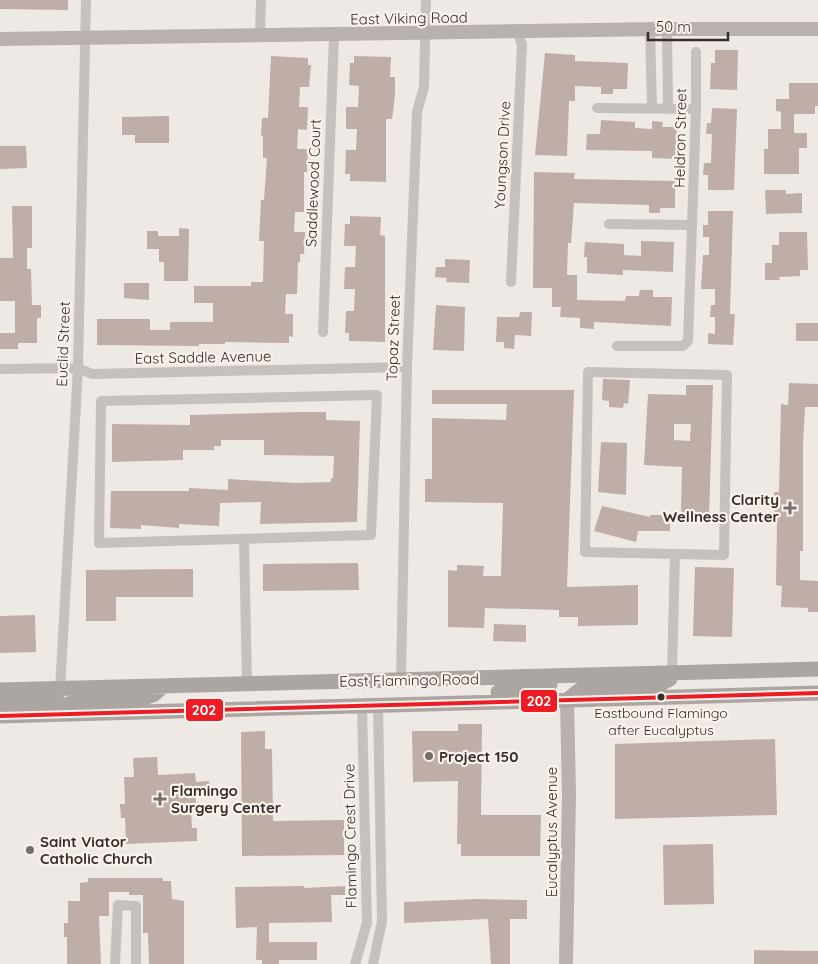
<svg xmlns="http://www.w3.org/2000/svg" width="818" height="964" viewBox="0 0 818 964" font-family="Quicksand,sans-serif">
	<rect width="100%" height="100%" fill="#eee9e4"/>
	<path fill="#bfada8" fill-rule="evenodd" d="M0,0H68V10L0,9Z
		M715,50H738L737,90L710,89L711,63H715Z
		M545,53L575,55V61L628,63L627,89H613V94H601V87L575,86V101H569L567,156L535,155Z
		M271,56L308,58V65H311L309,87H300L299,107H308L307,130L298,129L297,149H308L307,172H304V212H295L294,232H305L304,254H300V262H298L297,294H286L285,314H293V337L289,336V343L225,342V344H199V346L97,345V319H150V330H170V322H213V303H194V286H251V282H263L264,241H259L261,200H264L267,158H263V136H261L262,118H268Z
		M354,56L391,57L390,77H395V95L392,119H386V182L350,181V174H345L346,150H356L357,129H346V107H358L359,86L349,85L350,63H354Z
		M789,83H818V106H815V114H794V133H807V148H799V174H764V149H768V129H781V112L776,111V99H789Z
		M712,108L737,109L734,190H708V175H703L704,163H711L712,134H706L707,123H711Z
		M169,116V143H135V135H122V117Z
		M601,120L635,122V128L652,129V121L663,122L662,127H677L675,159L652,158V151L586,150L587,134H600Z
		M0,146H26L27,168L0,169Z
		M534,172L575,173L574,179L675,181V208H660V213H649V205L574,203L571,243H568L567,275H577V300L625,301L626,296H639L640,290H653V297H672L671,326L594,322V329L580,328V318L560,317L561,307H552V288H533Z
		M765,190H786V194L802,193V213L766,214Z
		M12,206H32V248H27V269H31L32,305H41V318H37V343H18V349H0V333H15V301H0V258H13Z
		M708,211H733L730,314H735L733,345L708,344V333L715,334V317H710L711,305H715V289H701L703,255H709V237H703V225H708Z
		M350,216L381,217L380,235L385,236V342L349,341V333H345L346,311H354L355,289H344L345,267H355L356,246H344L345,224H350Z
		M179,228L189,229L188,281H164V262H159V249H147V231H158V236H179Z
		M779,232H807L808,270H800V276L779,277L780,280H765V263H772V245H779Z
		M641,241L674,242L673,272L623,270V275L587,273V257H584L585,242L624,244V255L641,256Z
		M445,259L470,260L469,283L446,282L447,278L435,277L436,267H445Z
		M124,283H149V300L124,298Z
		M436,305L465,307L464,351L433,350Z
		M520,312H532L531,336L515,335L514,349L504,348V342H496L497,317H519Z
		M796,323H818V341H796Z
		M603,379L630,380L628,404L624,403L623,408L609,407V401L602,400Z
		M789,383L818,384V407H805L803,444V551H800V580L818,581V612H808V608L781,607L782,586L776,585L777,521H774V492H779L781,404L788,405Z
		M686,385H713L709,517L681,516L682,467L644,465L648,394L686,395ZM674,424H691L690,441L674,440Z
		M432,390H574L567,587L638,585V625L578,626V617H559V610L485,608L484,628L448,627V570L457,571V565L484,566L483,576H501L503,503L425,502V479H432V418L506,420L507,404H432Z
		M303,412H326V420L360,421L357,522L260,524L261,502L220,503L219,526L179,524V528L141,525V529L110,528L111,491H189V488L228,490V479L296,483L331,482V478H333L334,456L264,455V440H221V446H214V450H183V460L112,462V424L190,425V415Z
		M601,442L627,443L626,495L598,492Z
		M602,506L650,517V515H670V531H638L636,542L594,531Z
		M358,563L359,590L263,591V564Z
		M695,567L734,568L732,637L693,636Z
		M193,569V597H116V621H86V570Z
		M35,615L36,652L0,653V616Z
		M494,624L526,625V642L493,641Z
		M458,724H482L481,815H541L540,856H461V844H457L458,781L413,782L412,731H458Z
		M265,731V749H272L273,821L344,820V855L242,856L241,732Z
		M775,739L777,815L615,819V744Z
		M157,757L158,775L195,773L196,782L209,781L210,794L196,795V808H191L192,828H197V841L126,844L125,818H121L120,804H125L124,777H134L133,758Z
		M713,844L714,904L664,905L663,845Z
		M88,878H163V881H171L172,899L184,901V964H149L148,933H143V895H129V892H109V916H99L101,964H67V937H64V923H68V901H80V883L88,882Z
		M304,886V888L345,886V895H331L332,922L269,923V942H317V960H279V964H262V960H256L257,927L236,928L235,887Z
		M476,899L527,900V919H510V964H491L488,919L404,923V902Z
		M754,950L818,951V964H754Z"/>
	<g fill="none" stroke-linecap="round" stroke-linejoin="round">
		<path stroke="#c7c1bd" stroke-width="10" d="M650,29L652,108
			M667,29L668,109
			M260,36L261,0
			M597,108L696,109
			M609,224L692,225
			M511,282L522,45L517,31
			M323,332L334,35
			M617,346H683L688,341L696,109V52
			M0,369L78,368L92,374L407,367
			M588,372L727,375L724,555L585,552Z
			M377,395L371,535L99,543L101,401Z
			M244,539L247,684
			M672,673L675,554
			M401,679L407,367L417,112L424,87L426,0
			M60,689L78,368L86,0
			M115,964L118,905L136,906V964
			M355,964L367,923L362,706
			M373,964L382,921L378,706"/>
		<path stroke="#b8b1ae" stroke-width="14" d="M0,39L661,29H818
			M566,964L569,794L567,700"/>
		<path stroke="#aca6a2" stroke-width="15" d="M0,690L818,669
			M498,692L543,688L550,684V677
			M567,700L580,690L588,688L660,684L670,679L672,674
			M0,704C19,704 47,707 60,690
			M49,710L75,702L144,698L153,695L161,688
			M0,716L818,693"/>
		<defs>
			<path id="bus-1" d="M0,716L818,693"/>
		</defs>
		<use href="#bus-1" stroke="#f9f2ed" stroke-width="8"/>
		<use href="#bus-1" stroke="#ed1c24" stroke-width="4"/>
	</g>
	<g fill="#776f6c" stroke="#f9f2ed" stroke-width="2">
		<path d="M787.5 500.5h5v5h5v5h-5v5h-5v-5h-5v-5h5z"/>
		<circle cx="429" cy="756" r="5"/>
		<path d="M157.5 791.5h5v5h5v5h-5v5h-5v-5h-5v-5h5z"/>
		<circle cx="30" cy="850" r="5"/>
	</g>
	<circle fill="#372e2c" stroke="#f9f2ed" stroke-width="2" cx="661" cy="697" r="4.5"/>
	<g text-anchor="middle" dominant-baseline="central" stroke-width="4.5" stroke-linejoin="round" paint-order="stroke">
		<g font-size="14" fill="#372e2c" stroke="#f9f2ed">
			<text x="661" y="713">Eastbound Flamingo<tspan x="661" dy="17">after Eucalyptus</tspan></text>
		</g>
		<g font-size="15" fill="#372e2c" stroke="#f9f2ed">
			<text transform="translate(409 18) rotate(-1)">East Viking Road</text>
			<text transform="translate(680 138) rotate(-89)">Heldron Street</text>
			<text transform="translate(502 155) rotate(-87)">Youngson Drive</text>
			<text transform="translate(313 183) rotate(-88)">Saddlewood Court</text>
			<text transform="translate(393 338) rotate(-88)">Topaz Street</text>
			<text transform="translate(63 344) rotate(-88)">Euclid Street</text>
			<text transform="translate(203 357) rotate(-1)">East Saddle Avenue</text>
			<text transform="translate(409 680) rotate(-1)">East Flamingo Road</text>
			<text transform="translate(551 832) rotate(-90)">Eucalyptus Avenue</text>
			<text transform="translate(350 836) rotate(-91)">Flamingo Crest Drive</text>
		</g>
		<g font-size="15" font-weight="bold" fill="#372e2c" stroke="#f9f2ed" text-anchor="start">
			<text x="779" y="499" text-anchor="end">Clarity<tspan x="779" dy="17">Wellness Center</tspan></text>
			<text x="439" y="756">Project 150</text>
			<text x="171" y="790">Flamingo<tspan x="171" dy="17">Surgery Center</tspan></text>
			<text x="40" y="841">Saint Viator<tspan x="40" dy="17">Catholic Church</tspan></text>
		</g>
	</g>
	<g stroke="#f9f2ed" stroke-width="2">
		<rect x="520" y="689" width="38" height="24" rx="5" fill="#ed1c24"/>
		<rect x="185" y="698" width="39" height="24" rx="5" fill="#ed1c24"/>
	</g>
	<g font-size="14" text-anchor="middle" font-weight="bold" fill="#fff">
		<text x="539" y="706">202</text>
		<text x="204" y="715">202</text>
	</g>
	<path d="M648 32v8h80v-8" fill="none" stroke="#372e2c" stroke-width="2.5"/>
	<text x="656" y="32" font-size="15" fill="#372e2c" stroke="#f9f2ed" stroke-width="4" paint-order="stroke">50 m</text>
</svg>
